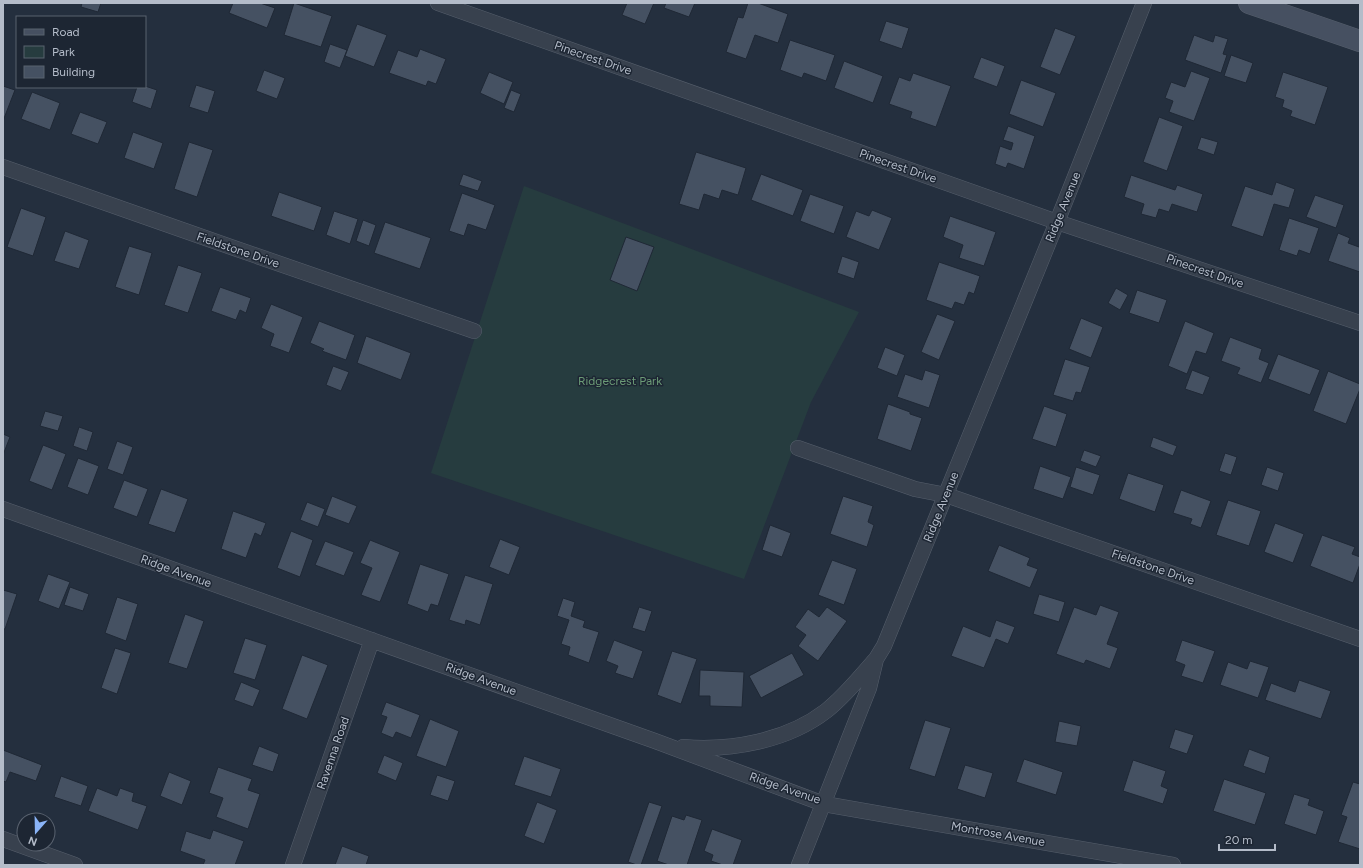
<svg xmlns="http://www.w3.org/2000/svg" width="1363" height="868" viewBox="0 0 1363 868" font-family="Figtree,sans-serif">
	<rect width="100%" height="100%" fill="#242f3e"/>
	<path fill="#263c3f" d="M524,186L859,312L811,402L744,579L431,473Z"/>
	<path fill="#455162" stroke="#1f2835" d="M82,3H101L98,12L81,7Z
		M233,3H260L275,8L267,28L229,13Z
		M294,3L332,16L321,47L284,35Z
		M627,3H654L645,24L622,15Z
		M666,3H695L689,17L664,8Z
		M748,3H758L788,14L778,43L755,35L746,59L726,52L738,17L743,18Z
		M886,21L909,28L902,49L879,41Z
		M357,24L387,35L374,67L345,56Z
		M1055,28L1076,36L1060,75L1040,67Z
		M1194,35L1213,42L1215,35L1228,39L1223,54L1227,55L1221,73L1185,60Z
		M790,40L835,55L826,81L804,73L802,78L780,70Z
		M330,44L347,50L340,68L324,62Z
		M420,49L446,59L436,84L428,81L426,86L389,73L398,50L417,57Z
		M1231,55L1253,63L1246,83L1224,76Z
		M981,57L1005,66L997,87L973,78Z
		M844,61L883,76L873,103L834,88Z
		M264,70L285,78L277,99L256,91Z
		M1191,71L1210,78L1194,121L1169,112L1173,101L1165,98L1171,82L1185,87Z
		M489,72L513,82L504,104L480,93Z
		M1283,72L1328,87L1315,125L1290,116L1292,111L1282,107L1284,100L1275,97Z
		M913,73L951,86L936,127L910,118L912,112L889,104L899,77L910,81Z
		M1021,80L1056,93L1043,127L1009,114Z
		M196,85L215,91L208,113L189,107Z
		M3,86L15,90L3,121Z
		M145,86L157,90L151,109L132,102L137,87Z
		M511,90L521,94L514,112L504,108Z
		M32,92L60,103L50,130L21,119Z
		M80,112L107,122L98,144L71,134Z
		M1159,117L1183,126L1167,171L1143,162Z
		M1008,126L1035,136L1024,169L1008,163L1006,168L995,164L1000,146L1011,150L1013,143L1003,140Z
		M133,132L163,143L154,169L124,158Z
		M1201,137L1218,142L1214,155L1197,149Z
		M189,142L213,150L197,197L174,189Z
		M696,152L746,168L738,195L722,190L719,199L704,194L699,210L679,204Z
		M463,174L482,181L478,191L459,185Z
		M761,174L803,190L793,216L751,200Z
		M1131,175L1175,190L1177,185L1203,194L1197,212L1172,204L1169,212L1159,209L1156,218L1141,214L1144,204L1124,197Z
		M1276,182L1295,189L1289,208L1274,204L1263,237L1231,226L1245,186L1272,195Z
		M279,192L322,207L314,231L271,216Z
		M462,193L495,205L486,230L468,224L464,236L449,231Z
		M810,194L844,206L834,234L800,221Z
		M1315,195L1344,205L1336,228L1306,217Z
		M21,208L46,217L33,256L7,247Z
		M872,210L892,218L879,250L846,237L856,211L869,216Z
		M334,211L358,219L350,244L326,235Z
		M950,216L996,232L984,266L959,258L963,245L943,237Z
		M1289,218L1319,228L1310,254L1299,250L1297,256L1279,250Z
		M363,220L376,225L369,246L356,241Z
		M385,222L431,238L420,269L374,253Z
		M65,231L89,240L79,269L54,261Z
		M1338,233L1350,238L1348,243L1359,247L1360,245V272L1328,261Z
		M626,237L654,247L637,291L610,280Z
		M129,246L152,253L139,295L115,287Z
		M842,256L859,262L854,279L837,273Z
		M939,262L980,276L974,294L969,292L964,305L955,302L952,309L926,300Z
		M178,265L202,273L188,313L164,305Z
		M220,287L251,298L246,313L240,310L236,320L211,311Z
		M1116,288L1128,295L1120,310L1108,303Z
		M1137,290L1167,300L1159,323L1129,313Z
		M271,304L303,317L289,353L270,346L274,334L261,328Z
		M937,314L955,321L939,360L921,352Z
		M1081,318L1103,327L1091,358L1069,349Z
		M319,321L355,335L346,360L322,351L324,349L310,343Z
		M1185,321L1214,333L1206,354L1196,351L1187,374L1168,366Z
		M366,336L411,353L401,380L357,363Z
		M1230,337L1262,349L1259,359L1269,363L1261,383L1237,374L1240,368L1221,361Z
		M885,347L905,355L897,376L877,368Z
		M1278,354L1320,370L1310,395L1268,379Z
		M1065,359L1090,367L1081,393L1076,392L1073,401L1053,395Z
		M333,366L349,372L341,391L326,385Z
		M925,370L940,375L929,408L897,397L905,374L922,380Z
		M1192,370L1210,377L1203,395L1185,389Z
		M1328,371L1360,384V389L1346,424L1313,411Z
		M888,404L910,412V414L922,418L911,451L877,439Z
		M1044,406L1067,414L1056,447L1032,439Z
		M45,411L63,416L58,431L40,426Z
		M79,427L93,432L87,451L73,446Z
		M3,434L10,437L3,455Z
		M1153,437L1177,446L1173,456L1150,447Z
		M117,441L133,447L123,475L107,469Z
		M43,445L66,454L52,490L29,481Z
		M1084,450L1101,456L1096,467L1080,461Z
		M1225,453L1237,457L1231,475L1219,471Z
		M78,458L99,466L88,495L67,487Z
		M1040,466L1071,477L1063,499L1033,489Z
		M1076,467L1100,475L1093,495L1070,487Z
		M1267,467L1284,473L1278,491L1261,485Z
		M1128,473L1164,485L1155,512L1119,499Z
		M124,480L148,489L137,517L113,508Z
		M161,489L188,499L175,533L148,524Z
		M1181,490L1211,501L1201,528L1190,524L1192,519L1173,513Z
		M332,496L357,506L349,524L325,515Z
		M843,496L873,506L868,522L874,525L867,547L830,534Z
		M1228,500L1261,511L1249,546L1216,535Z
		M307,502L325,509L318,527L300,520Z
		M233,511L266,523L261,536L255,533L246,558L221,549Z
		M1275,523L1304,534L1293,563L1264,552Z
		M770,525L791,533L782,557L762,550Z
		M291,531L313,540L300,577L277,568Z
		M1322,535L1355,547L1352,554L1360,557V564L1353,583L1310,566Z
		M500,539L520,547L509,575L489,567Z
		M370,540L400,552L380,602L361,595L372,568L360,563Z
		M325,541L354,552L344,576L315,565Z
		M999,545L1030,558L1027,565L1038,569L1030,588L988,571Z
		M832,560L857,569L844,605L818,595Z
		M420,564L449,574L438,606L431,604L428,612L407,604Z
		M48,574L70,582L59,609L38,601Z
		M465,575L493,584L480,625L466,620L465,625L449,620Z
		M70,587L89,594L83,611L64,605Z
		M3,590L17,594L5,629H3Z
		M1039,594L1065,602L1059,622L1033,614Z
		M117,597L138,604L126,641L105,633Z
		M563,598L575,602L571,616L585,621L583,627L599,632L589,663L568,655L570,647L561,644L569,620L557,616Z
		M1100,605L1119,612L1107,644L1118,648L1110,669L1086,660L1084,664L1056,654L1074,607L1096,615Z
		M639,607L652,611L645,632L632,628Z
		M827,607L847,621L818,661L798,646L806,635L795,627L808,609L819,617Z
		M185,614L204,621L187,669L168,663Z
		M996,620L1015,627L1008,644L996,639L984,668L951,656L963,626L990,637Z
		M245,638L267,645L255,680L233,673Z
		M614,640L643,651L633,679L615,673L618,666L606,661Z
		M1182,640L1215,651L1203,683L1181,676L1185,665L1175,661Z
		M115,648L131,653L117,694L101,688Z
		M672,651L697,659L681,704L657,695Z
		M792,653L804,675L761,698L749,676Z
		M302,655L328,665L307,719L282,709Z
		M1250,661L1269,667L1258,698L1220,685L1228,662L1247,669Z
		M700,670L744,672L742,707L710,706V696H699Z
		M1299,680L1331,691L1321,719L1265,700L1271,683L1295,692Z
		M241,682L260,690L253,707L234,700Z
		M386,702L420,715L411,738L396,732L393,738L381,733L387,717L381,715Z
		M430,719L459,731L446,767L416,756Z
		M925,720L951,728L935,777L909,769Z
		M1059,721L1081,726L1077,746L1055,742Z
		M1175,729L1194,735L1187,754L1169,748Z
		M259,746L279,754L273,772L252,765Z
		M1249,749L1270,757L1265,774L1243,766Z
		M3,750L42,765L36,781L10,772L6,782L3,781Z
		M384,755L403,763L396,781L377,773Z
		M524,756L561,769L551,797L514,785Z
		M1024,759L1063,772L1056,795L1016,782Z
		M1133,760L1166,771L1161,786L1168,789L1163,804L1123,791Z
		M965,765L993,773L985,798L957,789Z
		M218,767L252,779L248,790L260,794L248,829L216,817L223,798L209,793Z
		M169,772L191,781L182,805L160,796Z
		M437,775L455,781L448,801L430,795Z
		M61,776L88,786L81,806L54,797Z
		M1224,779L1266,793L1255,825L1213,811Z
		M1353,782L1360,784V849L1338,842L1347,817L1341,815Z
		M97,788L117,796L120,788L134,793L132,801L147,806L138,830L88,811Z
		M1294,794L1310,799L1308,805L1324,811L1316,835L1284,824Z
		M537,802L557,810L544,844L524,836Z
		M649,802L662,806L641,865H637L628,862Z
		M686,815L702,820L687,865H669L657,861L672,816L684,820Z
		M712,829L742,840L733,865H723L711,861L713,855L704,851Z
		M213,830L244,841L235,865H203L205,860L180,851L186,831L210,839Z
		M342,846L369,856L366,865H335Z"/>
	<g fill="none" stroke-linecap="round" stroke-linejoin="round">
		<defs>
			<path id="street" d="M438,3L1057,222L1360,323
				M3,167L231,247L474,331
				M798,448L915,489L946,495L1360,639
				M3,509L655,741L824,804L1173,865
				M683,747C731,751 787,741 826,711C845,696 860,677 875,660
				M3,839L75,865
				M293,865L372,640
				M799,865L869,688L876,659L884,646L1057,222L1144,3"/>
			<path id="secondary" d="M1249,3L1360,41"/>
		</defs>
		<use href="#street" stroke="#565f6c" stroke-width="16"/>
		<use href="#secondary" stroke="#565f6c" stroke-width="22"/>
		<use href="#street" stroke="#38414e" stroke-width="15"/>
		<use href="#secondary" stroke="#465061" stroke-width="21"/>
	</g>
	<g text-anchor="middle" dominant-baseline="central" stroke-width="3" stroke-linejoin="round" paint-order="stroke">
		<g font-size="12" fill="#b4bcc9" stroke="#1d2633">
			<text transform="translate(593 58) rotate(19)">Pinecrest Drive</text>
			<text transform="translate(898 166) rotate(19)">Pinecrest Drive</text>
			<text transform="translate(1063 207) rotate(-68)">Ridge Avenue</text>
			<text transform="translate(238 250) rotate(19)">Fieldstone Drive</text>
			<text transform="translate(1205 271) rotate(19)">Pinecrest Drive</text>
			<text transform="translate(941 507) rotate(-68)">Ridge Avenue</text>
			<text transform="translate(1153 567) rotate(19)">Fieldstone Drive</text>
			<text transform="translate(176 571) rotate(20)">Ridge Avenue</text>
			<text transform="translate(481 679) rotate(20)">Ridge Avenue</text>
			<text transform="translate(333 753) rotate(-71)">Ravenna Road</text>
			<text transform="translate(785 788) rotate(19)">Ridge Avenue</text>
			<text transform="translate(998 834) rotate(10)">Montrose Avenue</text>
		</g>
		<g font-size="12" fill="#6b9a76" stroke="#1d2633">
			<text x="620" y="381">Ridgecrest Park</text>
		</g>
	</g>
	<rect width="1363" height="868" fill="none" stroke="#b4bcc9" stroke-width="8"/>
	<rect x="16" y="16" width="130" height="72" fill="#1d2633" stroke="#59626f"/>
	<rect x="24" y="29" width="20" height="6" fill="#465061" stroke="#59626f"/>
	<text x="52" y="36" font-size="12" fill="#b4bcc9">Road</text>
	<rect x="24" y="46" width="20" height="12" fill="#263c3f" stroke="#59626f"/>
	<text x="52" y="56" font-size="12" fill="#b4bcc9">Park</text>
	<rect x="24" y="66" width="20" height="12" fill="#455162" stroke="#59626f"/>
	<text x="52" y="76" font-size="12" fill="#b4bcc9">Building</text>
	<g transform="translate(36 832) rotate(200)"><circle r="19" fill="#1d2633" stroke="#59626f"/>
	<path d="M0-3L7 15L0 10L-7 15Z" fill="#8ab4f8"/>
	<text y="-6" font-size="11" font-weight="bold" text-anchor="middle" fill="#b4bcc9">N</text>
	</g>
	<path d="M1219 844v6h56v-6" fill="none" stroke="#b4bcc9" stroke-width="2"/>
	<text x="1225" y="844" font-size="12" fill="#b4bcc9" stroke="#1d2633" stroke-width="3" paint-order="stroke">20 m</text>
</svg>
